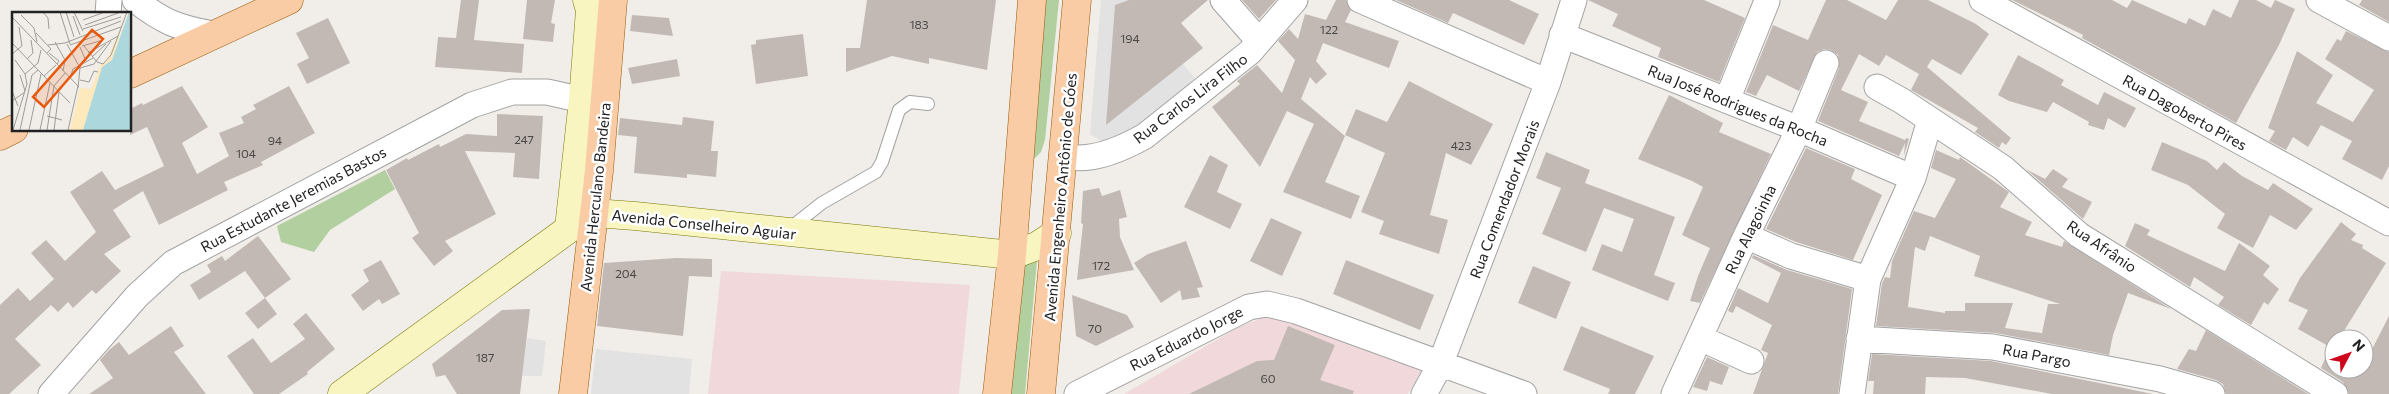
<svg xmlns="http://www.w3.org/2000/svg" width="2389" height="394" viewBox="0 0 2389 394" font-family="Commissioner,sans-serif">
	<rect width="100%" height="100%" fill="#f1eee9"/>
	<path fill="#f1d9db" d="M721,271L970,285L959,394H708Z
		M1269,315H1283L1422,370L1408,394H1124L1237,328Z"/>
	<path fill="#b2cf9f" d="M1043,0H1059L1045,140L1041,152L1028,165Z
		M385,170L395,189L330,230L314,252L281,242L277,226Z
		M1038,249L1025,394H1009L1021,259Z"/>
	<path fill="#e2e2e2" d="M1101,0H1131L1132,5L1195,78L1127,138L1103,142L1090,134Z
		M527,338L546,341L542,376H522Z
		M596,349L692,359L689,394H591Z"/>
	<path fill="#c2b9b5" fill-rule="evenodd" d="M461,0H479L474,40L524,44L522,73L435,67L438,37L456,38Z
		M527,0H555L551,23L555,24L553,42L523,39Z
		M867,0H996L987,70L929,58V64L892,56L846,72V48H860Z
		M1129,0H1208L1181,23L1203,48L1106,125L1115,5Z
		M1242,0H1276L1259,19Z
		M1336,0H1346L1351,10L1345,22L1399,41L1389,68L1323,43L1316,61L1327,74L1316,84L1310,77L1301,99L1345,136L1325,182L1360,196L1351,219L1283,192L1314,124L1287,111L1260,167L1212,107L1240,84L1237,81L1257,65L1282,93L1295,60L1278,41L1289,29L1298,39L1305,14L1326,20Z
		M1396,0H1509L1539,14L1524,45L1453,13L1448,23Z
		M1588,0H1704L1745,18L1719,82L1658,57L1661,48L1612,26L1618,14Z
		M1826,0H1847L1886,20L1898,0H1928L1976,24L1989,34L1961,75L1932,59L1927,67L2011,138L2006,145L2002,142L1999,148L1975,132L1978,128L1911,90L1919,74L1886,55L1879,66L1859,54L1841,90L1868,102L1859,121L1905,140L1906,138L1909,139L1904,156L1905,143L1899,156L1818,121L1839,68L1838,55L1831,50L1824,49L1817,52L1799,91L1767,75L1756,96L1746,92L1773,25L1808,40Z
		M2012,0H2112L2127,8L2132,0L2186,24L2189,18L2205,26L2213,9L2231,18L2239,0H2256L2271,8L2275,0L2295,9L2279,45L2236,123L2082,38L2083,35Z
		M2362,0H2389V22L2359,5Z
		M632,15L669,18L673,36L630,31Z
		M328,18L350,63L307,84L297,64L309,58L296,33Z
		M2346,31L2389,52V166L2382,180L2342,159L2352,141L2321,125L2308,147L2293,137L2286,150L2269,141L2275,131L2268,128L2297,51L2333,75L2316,103L2353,122L2374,90L2325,59L2337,39L2341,41Z
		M803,34L808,76L756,84L751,45L756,44V40Z
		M2018,55L2064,80L2061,85L2098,105L2104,92L2136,108L2125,128L2108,118L2104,130L2088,125L2089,122L2053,102L2047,112L2009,101L1998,95Z
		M677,59L680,76L632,84L628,68Z
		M1409,81L1493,124L1471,165L1446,153L1430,215L1448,220L1439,254L1379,234L1384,221L1361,212L1385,153L1345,135L1356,109L1387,122Z
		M182,86L208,127L182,143L197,174L229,156L219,133L244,123L241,117L256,109L253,105L289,86L315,133L261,162L263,165L224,182L228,190L159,225L143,191L113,210L131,237L104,254L121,271L96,294L92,290L73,308L68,302L58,312L51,305L15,339L41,365L9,394H0V305L18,288L30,301L54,279L31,253L46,240L65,261L96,232L70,192L102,171L115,190L164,166L147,127L130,135V109L142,103L143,105Z
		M1669,95L1723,123L1719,132L1771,154L1700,303L1690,301L1698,276L1710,248L1682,235L1703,187L1692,181L1638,159Z
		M497,114L543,116L539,179L513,177L515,153L465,151L496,214L445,241L453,251L434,266L412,238L419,233L386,170L407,158L408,160L439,144L440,147L466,134L497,136Z
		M683,117L714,121L711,151H718L716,177L687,174V178L634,173L637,137L618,135L620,118L682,125Z
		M2162,142L2207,161L2217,170L2224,162L2242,176L2268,190L2273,183L2313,209L2296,230L2270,215L2253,248L2217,228L2225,214L2188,185L2151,170Z
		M1806,148L1855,169L1851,179L1882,195L1853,260L1796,242L1766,229Z
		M1936,150L1959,160L1960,157L2009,192L2000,207L2032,222L2025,235L2062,247L2064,241L2171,309L2128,293L2113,335L2109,355L1996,333L1876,326L1882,283L1885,277L1890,278L1892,261L1914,211L1935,218L1956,179L1931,168ZM1930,236L1980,256L1974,276L2060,304H2048L2042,333L2005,328L2013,303H1965V311H1945V313L1908,307L1915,247L1925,251Z
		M1546,152L1590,170L1585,183L1675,217L1654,275L1675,283L1668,301L1592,270L1602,244L1622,252L1634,219L1604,208L1586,252L1542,234L1561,188L1536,178Z
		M1210,155L1228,165L1217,192L1242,204L1230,229L1184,207Z
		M2026,169L2045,179L2053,169L2068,179L2062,187L2092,202L2083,219Z
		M1099,188L1102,196L1120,190L1127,217L1119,219L1120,237L1134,270L1077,280L1083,224L1081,223L1083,191Z
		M1271,218L1302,232L1282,276L1250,261Z
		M2341,222L2356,234L2351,240L2363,245L2362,248L2386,263L2339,339H2334V369H2364V365L2389,316V394H2349L2343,382L2321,368L2330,347L2298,329L2308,310L2288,301L2300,278Z
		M2135,223L2150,230L2147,235L2225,271L2239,243L2270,266L2263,275L2279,289L2268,305L2264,302L2251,325L2218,305L2224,297L2194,277L2190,287L2125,246Z
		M258,236L291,279L265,298L245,271L199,300L190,285L211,272L207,265L222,256L225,261Z
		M1186,241L1203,287L1197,288L1200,297L1182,300L1180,290L1161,303L1134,263L1148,254Z
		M1753,255L1787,270L1852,289L1838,394H1753L1768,353L1761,350L1772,325L1736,306L1733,313L1728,311L1738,288L1768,303L1781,273L1752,258Z
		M676,258L712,259V277L689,276L683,336L597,326L604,263Z
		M381,260L400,294L382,304L379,299L363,311L351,295L369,281L363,270Z
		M1346,260L1434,295L1420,330L1333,294Z
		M1533,266L1571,282L1556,319L1518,303Z
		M1072,295L1127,315L1134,327L1096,346L1076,336Z
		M265,298L277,314L258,329L245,313Z
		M530,309L520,394H457L445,375L436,377L432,364L502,310Z
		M306,313L335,349L307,372L308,374L279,394H254L227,356L253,338L271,363L305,339L293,324Z
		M171,326L184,346L174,352L206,394H89L113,378L100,360L109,350L119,342L129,355Z
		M1288,326L1335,345L1320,380L1354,391L1353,394H1189L1257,361L1274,360Z
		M1581,326L1654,356L1635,394H1608L1610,389L1563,370Z
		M2206,330L2308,394H2226L2223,384L2216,380L2177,369L2189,349L2196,351Z
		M1872,354L1991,361L2153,394H2052L1965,378L1926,377L1925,394H1873L1874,381H1868Z
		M1707,357L1729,367L1722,385L1710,381L1707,391L1693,387Z"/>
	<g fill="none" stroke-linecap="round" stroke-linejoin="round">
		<defs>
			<path id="service" d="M789,229L822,203L876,172L882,162L899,110L910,102L928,104"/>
			<path id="minor" d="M135,0C163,22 178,28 213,34
				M1223,0L1259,41
				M1360,0L1548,82
				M1982,0L2389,223
				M2319,0L2389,38
				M108,14L109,0
				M1562,35L1799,129L1913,178
				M1877,87L1902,101L2003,168L2079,235L2335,394
				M1727,100L1767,1
				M1064,156C1090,163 1122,149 1145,136L1250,52L1295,0
				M1746,236L1791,256L1868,279
				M1700,338L1751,361
				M1859,339L1993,347L2160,379L2212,394
				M51,394L137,296L173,263L472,105L512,92H547L583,100
				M1077,394L1249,307L1267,304L1296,311L1524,394
				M1424,394L1440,365L1548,82L1574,0
				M1674,394L1746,236L1799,129L1826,63
				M1852,394L1868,279L1913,178L1930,120"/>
			<path id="secondary" d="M569,228L583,100L590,10L587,0
				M342,394L584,218L594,213L635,216L1012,255L1037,246L1057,233"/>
			<path id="primary" d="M130,74L289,0
				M0,136L14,129
				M573,394L599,171L613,0
				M997,394L1012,255L1032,0
				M1041,394L1077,0"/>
		</defs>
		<use href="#service" stroke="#a3a3a3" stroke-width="14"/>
		<use href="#minor" stroke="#a3a3a3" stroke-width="27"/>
		<use href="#secondary" stroke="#787908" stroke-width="29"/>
		<use href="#primary" stroke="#9a5905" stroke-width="29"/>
		<use href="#service" stroke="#fff" stroke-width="12"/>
		<use href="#minor" stroke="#fff" stroke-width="25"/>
		<use href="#secondary" stroke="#f8f5c0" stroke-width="28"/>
		<use href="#primary" stroke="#f9cca6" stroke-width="28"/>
	</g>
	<g text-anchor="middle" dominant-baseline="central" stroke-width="5" stroke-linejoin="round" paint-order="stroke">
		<g font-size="12" fill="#4a4847">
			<text x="919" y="24">183</text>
			<text x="1329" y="29">122</text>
			<text x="1130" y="38">194</text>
			<text x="524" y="139">247</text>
			<text x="275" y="140">94</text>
			<text x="1461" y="145">423</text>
			<text x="246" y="153">104</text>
			<text x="1101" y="265">172</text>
			<text x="626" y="273">204</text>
			<text x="1095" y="328">70</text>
			<text x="485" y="357">187</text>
			<text x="1268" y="378">60</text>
		</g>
		<g font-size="15" fill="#222" stroke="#fff">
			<text transform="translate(1190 98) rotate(-37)">Rua Carlos Lira Filho</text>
			<text transform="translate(1738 105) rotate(22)">Rua José Rodrigues da Rocha</text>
			<text transform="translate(2185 112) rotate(29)">Rua Dagoberto Pires</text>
			<text transform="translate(595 197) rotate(-84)">Avenida Herculano Bandeira</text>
			<text transform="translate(1060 197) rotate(-85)">Avenida Engenheiro Antônio de Góes</text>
			<text transform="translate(293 199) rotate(-28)">Rua Estudante Jeremias Bastos</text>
			<text transform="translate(1504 199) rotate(-69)">Rua Comendador Morais</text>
			<text transform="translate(704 224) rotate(6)">Avenida Conselheiro Aguiar</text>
			<text transform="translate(1750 229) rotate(-64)">Rua Alagoinha</text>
			<text transform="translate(2102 246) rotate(34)">Rua Afrânio</text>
			<text transform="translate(1186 338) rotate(-27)">Rua Eduardo Jorge</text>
			<text transform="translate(2037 355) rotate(11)">Rua Pargo</text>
		</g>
	</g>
	<g transform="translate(12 12)">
		<rect width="119" height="119" fill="#f1eee9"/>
		<path d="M115,0L100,49L90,55L71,118H58L68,76L79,77L88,53L95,49Z" fill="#fde9bb"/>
		<path d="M117,0L119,118H71L90,55L100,48Z" fill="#abd7dd"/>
		<path fill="none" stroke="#9e9c99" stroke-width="1" d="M31,0L36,6L37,17M48,0L58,32M54,0L62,25M62,0L71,19M9,3L22,16L25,30M61,4L68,23M0,5L66,74L56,118M71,8L93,0M73,13L109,0M71,17L109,5M24,21L39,37L35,41M43,30L53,48L51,59M0,31L58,91M55,32L68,56L66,76M36,33L53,31L109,9M58,33L109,15M70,34L88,29M72,34L85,50L91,52L99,43L115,0M68,35L74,49M37,41L47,49L45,52M76,41L106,24M0,42L10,34L7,15M80,45L94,32M15,47L21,41L19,28M68,56L82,52L99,29M13,62L26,51L29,38M8,63L13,79M32,64L44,53M58,66L61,57L81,46M68,68L77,70L82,59L86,60M0,79L6,94M0,89L13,80M35,104L50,108M1,118L15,72L13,62L3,48M8,118L20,63L26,58M17,118L29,62M28,118L38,71M35,118L42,74L53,61M42,118L47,80"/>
		<path fill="#e8590c" fill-opacity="0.15" stroke="#e8590c" stroke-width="2.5" d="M80,18L91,27L32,95L21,85Z"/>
		<rect width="119" height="119" fill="none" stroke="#222" stroke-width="2.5"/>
	</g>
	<g transform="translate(2349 354) rotate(49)"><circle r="24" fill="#ffffff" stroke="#a7a7a7"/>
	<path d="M0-4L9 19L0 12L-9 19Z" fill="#cd061b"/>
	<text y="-8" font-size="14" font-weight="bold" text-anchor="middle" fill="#222222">N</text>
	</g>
</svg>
